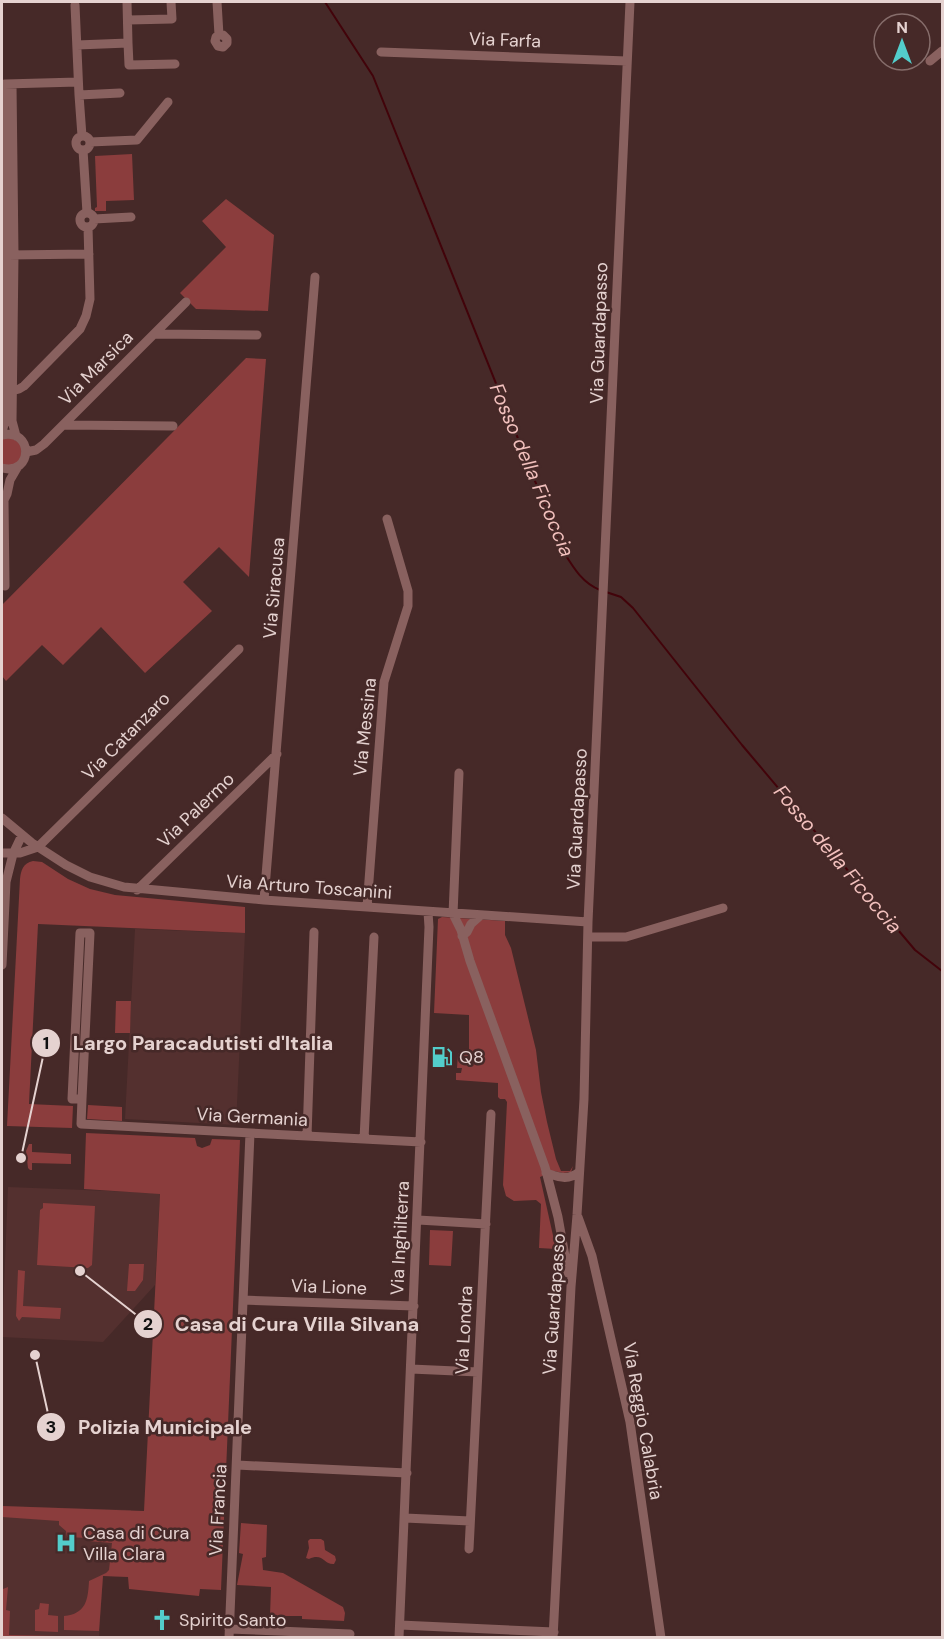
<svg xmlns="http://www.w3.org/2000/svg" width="944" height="1639" viewBox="0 0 944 1639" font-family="'DM Sans',sans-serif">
	<rect width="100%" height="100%" fill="#462928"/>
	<path fill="#54302f" d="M135,929L245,933L236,1125L125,1119Z
		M8,1187L160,1193L155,1285L103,1342L2,1337Z
		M2,1506L131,1510L129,1577L103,1576L99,1637L2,1638Z"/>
	<path fill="#8b3d3d" d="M132,154L134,200L106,201V211H95V208L97,207L95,156Z
		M226,199L274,235L268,311L196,309L180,293L226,247L202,221Z
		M246,358L266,359L249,577L219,547L183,582L212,611L145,673L101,627L63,665L42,645L6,681L2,676V605Z
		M10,437L21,444L22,457L15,465H2V439Z
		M33,861L42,862L68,879L90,889L115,895L245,907V933L38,924L29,1104L73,1106L72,1128L7,1126L20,879C21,870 23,863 33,861Z
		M442,917L505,921V935L511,948L536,1050L541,1092L547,1122L556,1159L561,1171H570L573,1166L571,1172L563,1173L554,1171L540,1177L556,1249L539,1248L541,1204L536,1200L514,1201L506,1196L503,1185L507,1102L505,1099H500L498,1097V1083L456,1080V1073H461L462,1068H457L458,1053L469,1054V1015L434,1013L438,919Z
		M116,1001H131L130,1033H115Z
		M88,1105L122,1107V1121L87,1119Z
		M86,1133L195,1138L197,1146L202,1148L210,1145L212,1139L240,1140L221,1590L200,1589L199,1596L129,1589L128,1577L103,1576L99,1631L64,1630V1616C86,1614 88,1600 89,1581L106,1573L109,1570L112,1543L88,1541L87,1538L67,1537L66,1531L59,1525V1521L2,1517V1506L144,1511L160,1194L84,1189Z
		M29,1144H32V1152L71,1154V1164L32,1163V1170H30L28,1168L26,1151Z
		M43,1203L95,1206L92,1265L88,1268L37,1265L40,1210L43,1208Z
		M430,1230L453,1231L451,1266L429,1265Z
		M129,1264H144L143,1280L135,1291H127Z
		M18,1270L25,1271L23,1306L61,1308L60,1319L22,1317L19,1321L16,1316Z
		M241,1523L267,1525L266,1557L262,1558L263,1570L283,1573L343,1607L345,1613L344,1621L302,1619V1616H270L271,1587L237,1585L243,1554L239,1553Z
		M321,1539L324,1541L325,1550L335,1556L336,1560L334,1564C324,1565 323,1552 309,1559L306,1558L309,1548L308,1541L310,1539Z
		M8,1587L6,1610L10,1611L9,1635L57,1636V1637H2V1592L3,1589Z
		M40,1603L49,1604L48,1615L58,1616V1632L35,1631V1610L39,1609Z"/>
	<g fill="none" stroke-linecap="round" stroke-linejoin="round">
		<path stroke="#42030a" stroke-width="2" d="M325,2L373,76L563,551C573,567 582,583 600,590
			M606,592L621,597L633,608L742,745L915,950L942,971"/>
		<path stroke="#89615f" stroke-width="9" d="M217,2L219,35L216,37L215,41L218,46L223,47L227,43V39L223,35H219
			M75,5L79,95L120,93
			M128,20L172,19L171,2
			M128,43L129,65L175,64
			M77,45L128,43L127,2
			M381,52L627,61
			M930,61L942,51
			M12,84L14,255L12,421L16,436
			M79,95L82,136
			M76 143a7 7 0 1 1 14 0a7 7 0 1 1-14 0Z
			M90,142L137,140L168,102
			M83,150L87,213
			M80 220a7 7 0 1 1 14 0a7 7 0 1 1-14 0Z
			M94,219L131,217
			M8,255L89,254
			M154,334L257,335
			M8,392L19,389L24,386L80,329L86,316L90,299L88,227
			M63,425L173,426
			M2,432L5,421L7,255L5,84L78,82
			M2,435C34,428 33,476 2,468
			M26,452L36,450L44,444L186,302
			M4,501L5,586
			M2,504L7,494L10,480L17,468
			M459,773L453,914L461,930L470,961L545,1167L558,1217L568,1273
			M2,818L32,843L66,865L90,877L124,887L264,900L588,922
			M2,853H20L38,847L239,649
			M137,890L277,754
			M264,900L315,277
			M367,907L384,682L408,606V591L387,519
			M80,933H90L82,1099H72Z
			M462,936L467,932L471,924L480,916
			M588,937H626L723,908
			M2,965L6,882L13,854L22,835
			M82,1099L81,1124L421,1142
			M307,1136L314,932
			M364,1139L374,937
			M546,1173C559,1177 568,1181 579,1172
			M578,1217L592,1256L630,1422L661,1638
			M418,1220L486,1224
			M243,1300L414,1306
			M411,1369L478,1372
			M237,1465L407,1473
			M405,1518L470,1521
			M469,1549L491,1114
			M400,1625L554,1632
			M229,1629L350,1634
			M229,1638L250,1133
			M399,1638L429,927L428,912
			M553,1638L571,1287L577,1215L584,1099L588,922L630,2"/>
	</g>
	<defs>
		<symbol id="fuel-bare" viewBox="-9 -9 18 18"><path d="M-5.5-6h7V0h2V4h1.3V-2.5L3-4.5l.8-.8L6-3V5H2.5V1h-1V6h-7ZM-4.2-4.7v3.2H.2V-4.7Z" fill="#53cdcb" stroke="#462928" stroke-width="2.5" paint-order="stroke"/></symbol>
		<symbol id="hospital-bare" viewBox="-9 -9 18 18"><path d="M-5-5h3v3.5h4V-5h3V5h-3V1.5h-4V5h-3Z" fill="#53cdcb" stroke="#462928" stroke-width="2.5" paint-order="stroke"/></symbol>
		<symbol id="church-bare" viewBox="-9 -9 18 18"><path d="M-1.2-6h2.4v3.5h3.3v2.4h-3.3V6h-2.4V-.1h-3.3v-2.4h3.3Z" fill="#53cdcb" stroke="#462928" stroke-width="2.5" paint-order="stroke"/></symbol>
	</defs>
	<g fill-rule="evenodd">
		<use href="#fuel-bare" x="427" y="1042" width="30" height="30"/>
		<use href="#hospital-bare" x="51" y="1528" width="30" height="30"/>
		<use href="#church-bare" x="147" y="1605" width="30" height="30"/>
	</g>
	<g text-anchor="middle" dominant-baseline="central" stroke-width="5" stroke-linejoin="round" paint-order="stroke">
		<g font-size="18" fill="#e5d2d0" stroke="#462928">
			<text transform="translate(505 40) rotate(2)">Via Farfa</text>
			<text transform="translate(599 333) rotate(-88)">Via Guardapasso</text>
			<text transform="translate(96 368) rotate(-45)">Via Marsica</text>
			<text transform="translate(274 588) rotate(-85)">Via Siracusa</text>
			<text transform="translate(365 727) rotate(-84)">Via Messina</text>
			<text transform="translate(126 736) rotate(-45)">Via Catanzaro</text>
			<text transform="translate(196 810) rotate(-44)">Via Palermo</text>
			<text transform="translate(577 819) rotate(-87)">Via Guardapasso</text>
			<text transform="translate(309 887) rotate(4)">Via Arturo Toscanini</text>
			<text transform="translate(252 1117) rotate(3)">Via Germania</text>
			<text transform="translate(400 1238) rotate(-87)">Via Inghilterra</text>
			<text transform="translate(329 1287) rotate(2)">Via Lione</text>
			<text transform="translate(554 1304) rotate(-86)">Via Guardapasso</text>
			<text transform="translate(464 1330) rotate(-87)">Via Londra</text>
			<text transform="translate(643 1421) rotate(80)">Via Reggio Calabria</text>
			<text transform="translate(218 1510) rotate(-87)">Via Francia</text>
		</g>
		<g font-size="18" fill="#e5d2d0" stroke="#462928" text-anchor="start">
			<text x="459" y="1057">Q8</text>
			<text x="83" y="1533">Casa di Cura<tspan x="83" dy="21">Villa Clara</tspan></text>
			<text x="179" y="1620">Spirito Santo</text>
		</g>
		<g font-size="20" font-style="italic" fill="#f2c0bd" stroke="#462928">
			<text transform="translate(532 470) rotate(67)">Fosso della Ficoccia</text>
			<text transform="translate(838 859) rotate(50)">Fosso della Ficoccia</text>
		</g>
	</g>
	<path fill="none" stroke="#e5d2d0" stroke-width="2" d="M21 1158L46 1043M80 1271L148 1324M35 1355L51 1427"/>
	<g fill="#e5d2d0" stroke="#462928" stroke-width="2">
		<circle cx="21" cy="1158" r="6"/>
		<circle cx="80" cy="1271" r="6"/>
		<circle cx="35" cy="1355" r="6"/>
		<circle cx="46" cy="1043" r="15"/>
		<circle cx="148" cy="1324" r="15"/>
		<circle cx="51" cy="1427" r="15"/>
	</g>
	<g font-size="18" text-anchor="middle" font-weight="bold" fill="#111">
		<text x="46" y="1049">1</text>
		<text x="148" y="1330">2</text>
		<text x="51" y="1433">3</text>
	</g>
	<g font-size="20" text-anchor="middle" font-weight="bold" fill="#e5d2d0" stroke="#462928" stroke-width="5" stroke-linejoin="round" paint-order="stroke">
		<text x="203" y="1050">Largo Paracadutisti d'Italia</text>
		<text x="297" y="1331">Casa di Cura Villa Silvana</text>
		<text x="165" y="1434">Polizia Municipale</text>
	</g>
	<rect width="944" height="1639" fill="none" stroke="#e5d2d0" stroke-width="6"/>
	<g transform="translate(902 42)"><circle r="28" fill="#462928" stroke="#866d6b" stroke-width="1.5"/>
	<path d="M0-4.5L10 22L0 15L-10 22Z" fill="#53cdcb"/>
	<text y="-9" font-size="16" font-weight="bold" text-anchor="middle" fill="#e5d2d0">N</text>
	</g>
</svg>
